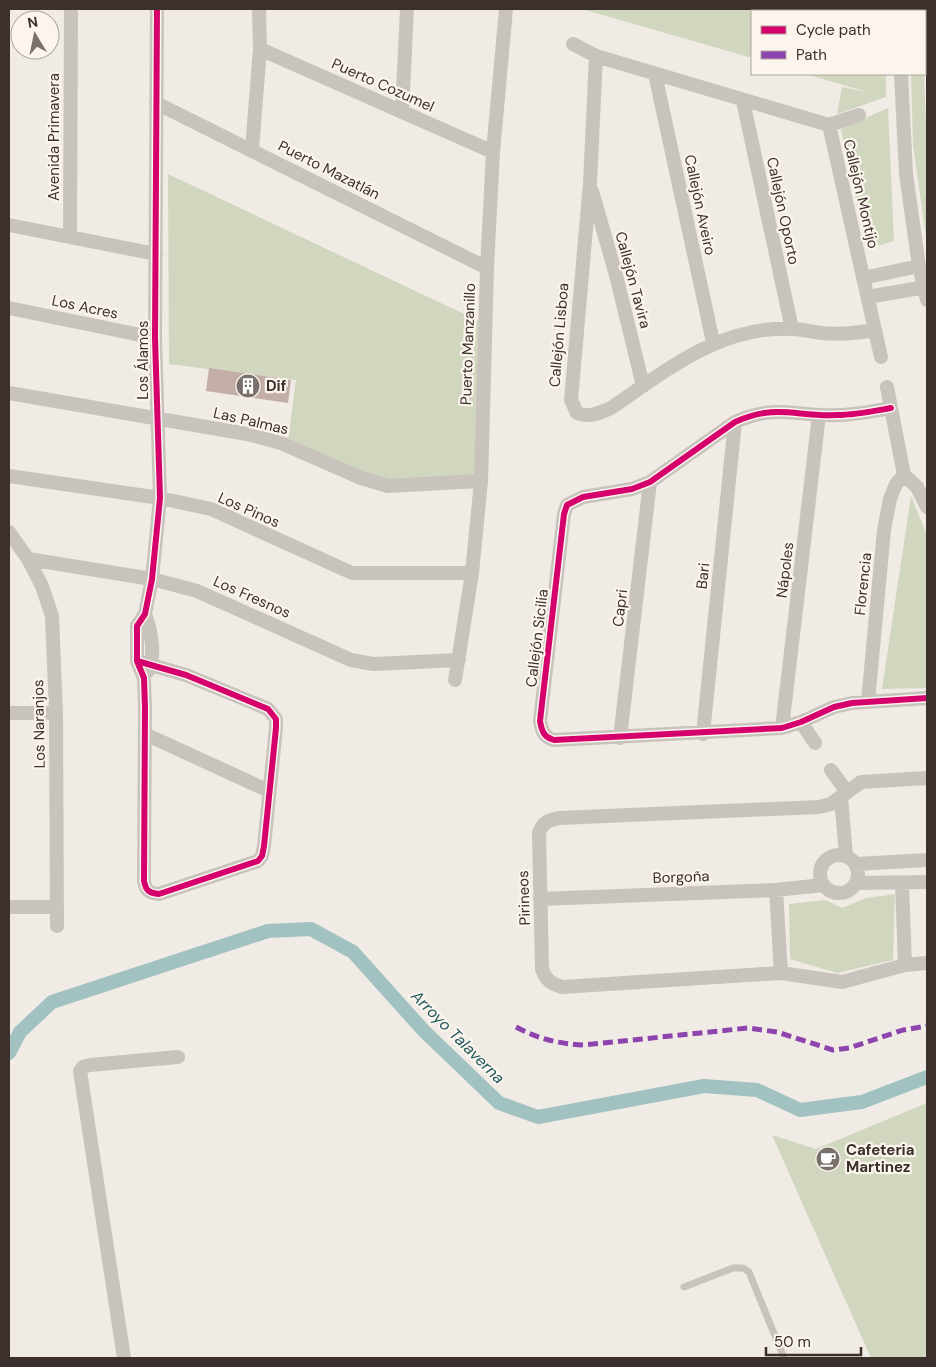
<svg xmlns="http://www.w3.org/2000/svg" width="936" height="1367" viewBox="0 0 936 1367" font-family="'DM Sans',sans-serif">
	<rect width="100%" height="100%" fill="#f0ebe5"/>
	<path fill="#d1d6bf" d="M582,9H886V11H752V58Z
		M805,74H886V97L837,114L842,87L871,93Z
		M911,74H924L927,153V244L913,145Z
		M888,108L894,241L867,249L841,129Z
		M168,174L481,322L475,477L391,484L288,441L296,380L169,364Z
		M911,496L927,535V688L882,689Z
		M895,894L893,960L837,973L790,959L789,904L826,900L842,908L866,898Z
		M927,1103V1358H871L772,1135L816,1149Z"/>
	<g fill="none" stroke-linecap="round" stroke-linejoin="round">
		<path stroke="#a1c2c1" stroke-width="14" d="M9,1053L20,1032L52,1002L268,931L311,929L353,952L424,1031L499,1103L538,1117L704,1086L757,1090L800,1110L862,1102L927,1077"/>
	</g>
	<path fill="#c3afa7" d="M209,368L291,380L288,403L206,391Z"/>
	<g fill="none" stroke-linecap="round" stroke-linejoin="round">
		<path stroke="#c9c3be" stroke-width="7" d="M684,1287L733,1268H743L749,1272L784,1358"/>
		<path stroke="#c9c3be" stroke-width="14" d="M902,11V9
			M573,44L596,56L829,125
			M260,49L493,152
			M596,56L590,183L571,400L577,413C590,418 599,413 611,408C667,370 721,325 792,329C802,329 812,332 822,333C840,335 857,333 875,330
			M655,74L713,342
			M901,74L906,174L919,266L927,300
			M743,101L792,329
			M156,103L487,268
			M402,112L407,9
			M829,125L881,357
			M829,125L859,115
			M252,149L260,49L259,9
			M592,191L616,275L643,386
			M9,225L156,254
			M70,235L71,9
			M863,278L919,266
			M868,297L925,287
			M9,308L155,338
			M887,387L904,475L917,487L927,507
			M9,393L247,434L281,443L361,478L388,486L481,481
			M891,408C874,411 855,415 837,415C795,417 778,403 735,422L650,482L632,489L583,497L567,505L564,514L540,721C542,732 544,737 554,740L782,728L801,722L834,707L852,703L927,698
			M9,476L160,498L211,509L352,573H472
			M9,532L28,559L42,586L52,616L56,713L57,926
			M28,559L152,579L197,591L351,660L373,664L459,660
			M145,614C151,629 156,657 148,671
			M137,661L186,675L268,709L276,719V728L264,846L262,856L258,861L159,894C149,893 146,891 144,881L145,708L144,678L137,661V626L145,614L152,579L160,498L155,338L157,9
			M455,680L472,573L481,481L487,268L493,152L506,9
			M868,701L884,530L890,499L896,484L904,475
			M9,713H56
			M801,722L815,743
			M782,728L819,415
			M145,734L269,791
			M703,734L735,422
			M620,738L650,482
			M831,770L847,792
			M927,778L861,782L831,804L819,807L560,818C548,820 543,822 539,833L542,969C546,980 550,983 562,987L781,973L842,982L905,965L927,963
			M841,797L846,856
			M820 874a19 19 0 1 1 38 0a19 19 0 1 1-38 0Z
			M856,864L927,860
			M856,883L927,882
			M902,883L905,965
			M776,890L781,973
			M540,899L776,890L823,885
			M9,907H57
			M124,1358L80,1071L83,1067L90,1065L178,1057"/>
		<path stroke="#8e44ad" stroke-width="5" stroke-dasharray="10 5" stroke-linecap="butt" d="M516,1027C539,1039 559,1044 584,1045L748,1028L777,1032L833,1050L849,1048L903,1030L927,1026"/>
		<defs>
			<path id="cycleway" d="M891,408C874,411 855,415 837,415C795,417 778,403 735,422L650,482L632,489L583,497L567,505L564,514L540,721C542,732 544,737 554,740L782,728L801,722L834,707L852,703L927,698
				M137,661L186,675L268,709L276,719V728L264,846L262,856L258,861L159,894C149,893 146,891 144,881L145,708L144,678L137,661V626L145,614L152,579L160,498L155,338L157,9"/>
		</defs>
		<use href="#cycleway" stroke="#fbf5ee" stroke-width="9"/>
		<use href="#cycleway" stroke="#d6006c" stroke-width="6"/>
	</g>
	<defs>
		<symbol id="building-disc" viewBox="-11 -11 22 22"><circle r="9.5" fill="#7a716c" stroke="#fbf5ee"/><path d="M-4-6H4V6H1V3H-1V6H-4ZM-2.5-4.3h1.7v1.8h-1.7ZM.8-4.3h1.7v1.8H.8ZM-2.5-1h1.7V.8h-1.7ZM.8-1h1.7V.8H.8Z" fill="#fff"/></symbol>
		<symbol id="cafe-disc" viewBox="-11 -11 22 22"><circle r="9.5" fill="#7a716c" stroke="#fbf5ee"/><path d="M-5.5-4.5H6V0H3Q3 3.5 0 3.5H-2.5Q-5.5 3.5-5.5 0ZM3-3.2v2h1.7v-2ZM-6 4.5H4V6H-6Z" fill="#fff"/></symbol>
	</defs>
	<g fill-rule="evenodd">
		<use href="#building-disc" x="234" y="372" width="28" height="28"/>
		<use href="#cafe-disc" x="814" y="1145" width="28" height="28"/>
	</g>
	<g text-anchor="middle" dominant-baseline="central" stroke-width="4.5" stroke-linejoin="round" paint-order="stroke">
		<g font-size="15" fill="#3b302b" stroke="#fbf5ee">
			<text transform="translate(383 85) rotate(24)">Puerto Cozumel</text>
			<text transform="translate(54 137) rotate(-90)">Avenida Primavera</text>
			<text transform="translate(329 170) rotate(27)">Puerto Mazatlán</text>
			<text transform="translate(861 194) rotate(77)">Callejón Montijo</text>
			<text transform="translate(700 205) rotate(78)">Callejón Aveiro</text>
			<text transform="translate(783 211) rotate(78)">Callejón Oporto</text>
			<text transform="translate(633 280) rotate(75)">Callejón Tavira</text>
			<text transform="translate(85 307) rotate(12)">Los Acres</text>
			<text transform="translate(559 335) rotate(-85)">Callejón Lisboa</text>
			<text transform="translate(468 344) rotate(-88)">Puerto Manzanillo</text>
			<text transform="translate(143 360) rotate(-90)">Los Álamos</text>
			<text transform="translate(251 421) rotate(13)">Las Palmas</text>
			<text transform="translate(249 510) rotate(24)">Los Pinos</text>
			<text transform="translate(785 570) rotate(-83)">Nápoles</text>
			<text transform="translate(703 576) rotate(-84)">Bari</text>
			<text transform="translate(863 584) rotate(-84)">Florencia</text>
			<text transform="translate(252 597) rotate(24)">Los Fresnos</text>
			<text transform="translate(620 608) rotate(-83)">Capri</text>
			<text transform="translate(537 638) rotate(-83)">Callejón Sicilia</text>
			<text transform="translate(39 724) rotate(-91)">Los Naranjos</text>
			<text transform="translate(681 877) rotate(-2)">Borgoña</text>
			<text transform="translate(524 898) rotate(-92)">Pirineos</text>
		</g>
		<g font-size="15" font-weight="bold" fill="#3b302b" stroke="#fbf5ee" text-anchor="start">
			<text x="266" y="386">Dif</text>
			<text x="846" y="1150">Cafeteria<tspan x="846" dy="17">Martinez</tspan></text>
		</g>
		<g font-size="16" font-style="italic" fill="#1f5a5e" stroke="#fbf5ee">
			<text transform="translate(458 1037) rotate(45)">Arroyo Talaverna</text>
		</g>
	</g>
	<rect width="936" height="1367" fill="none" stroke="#3b302b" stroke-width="20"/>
	<rect x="751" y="10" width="175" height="65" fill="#fbf5ee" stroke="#aea6a0"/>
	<rect x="761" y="26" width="25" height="8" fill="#d6006c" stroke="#aea6a0"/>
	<text x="796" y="35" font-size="15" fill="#3b302b">Cycle path</text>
	<rect x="761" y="51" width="25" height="8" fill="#8e44ad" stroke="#aea6a0"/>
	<text x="796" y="60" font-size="15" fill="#3b302b">Path</text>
	<g transform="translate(35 35) rotate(350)"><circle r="24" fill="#fbf5ee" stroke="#aea6a0"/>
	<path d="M0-4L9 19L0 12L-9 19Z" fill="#7a716c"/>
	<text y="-8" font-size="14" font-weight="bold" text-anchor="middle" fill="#3b302b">N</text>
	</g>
	<path d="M766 1347v8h95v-8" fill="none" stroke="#3b302b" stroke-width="2.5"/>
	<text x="774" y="1347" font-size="15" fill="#3b302b" stroke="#fbf5ee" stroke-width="4" paint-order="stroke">50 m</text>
</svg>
